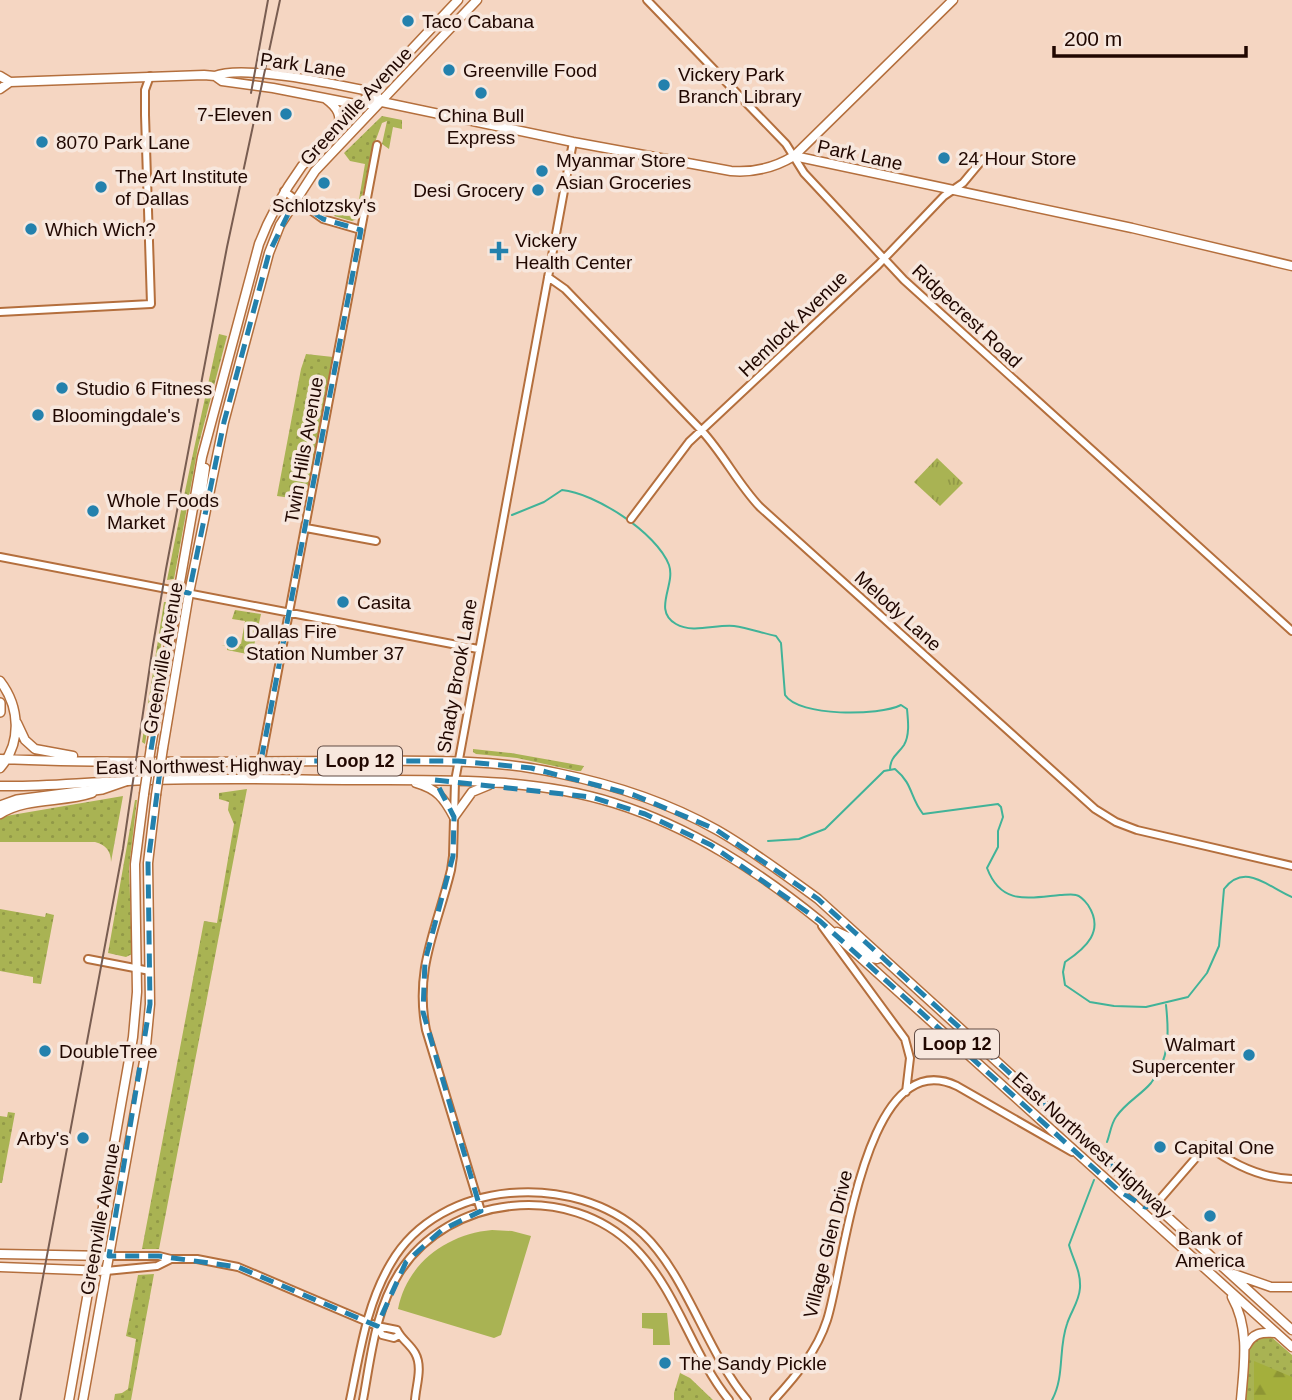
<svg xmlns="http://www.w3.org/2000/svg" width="1292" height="1400" viewBox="0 0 1292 1400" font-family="Helvetica,sans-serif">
	<defs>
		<pattern id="grass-dots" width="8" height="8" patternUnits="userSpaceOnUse" patternTransform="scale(1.75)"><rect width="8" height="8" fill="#a9b353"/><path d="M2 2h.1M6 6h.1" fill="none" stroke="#919847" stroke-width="1.8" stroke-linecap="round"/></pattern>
		<pattern id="forest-firs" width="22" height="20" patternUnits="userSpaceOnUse" patternTransform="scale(1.75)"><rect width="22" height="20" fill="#a4af3c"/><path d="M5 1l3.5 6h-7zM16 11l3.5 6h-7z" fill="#8d9533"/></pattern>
		<pattern id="park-tufts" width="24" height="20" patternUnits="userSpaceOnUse" patternTransform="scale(1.75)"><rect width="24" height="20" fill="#a9b353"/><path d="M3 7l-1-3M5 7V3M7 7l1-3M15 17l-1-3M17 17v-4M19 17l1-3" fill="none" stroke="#919847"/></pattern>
	</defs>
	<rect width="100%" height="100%" fill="#f5d6c2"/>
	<path fill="url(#grass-dots)" d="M382,116L402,120V129L393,127L389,149L382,144L387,121L382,123L374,145L357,219L352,221L334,216L333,214L356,217L365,164L350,161L344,153Z
		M219,334L227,336L198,447L174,579L167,580C183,498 201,416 219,334Z
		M306,354L333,357L310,486L305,500L277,496L301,369Z
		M164,602H168L145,744L142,742Z
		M235,610L261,614L252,655L227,650V646L221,645L234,646L235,643L241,644L245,621L232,619Z
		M473,749L511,753L584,766L581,771H577L517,758L476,754L473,752Z
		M247,789L159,1249H142L204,921L217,923L234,824L228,810L229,802L219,799V793Z
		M123,796L111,862C111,851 106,845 95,842H0V817Z
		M135,800H137L129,868L132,954L126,957L108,953Z
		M0,909L45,917L46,913L54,915L41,984L33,983V977L0,971Z
		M8,1112L15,1113L2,1183H0V1116L7,1117Z
		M154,1274L131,1400H114L115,1394L122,1393L128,1389L136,1339L126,1336L138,1275Z
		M1269,1335L1292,1355V1400H1245L1249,1347L1252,1339Z
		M680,1373L690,1378L713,1400H674V1393Z"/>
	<path fill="url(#forest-firs)" d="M1254,1361L1292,1377V1400H1254Z"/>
	<path fill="url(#park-tufts)" d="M937,458L963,483L940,506L914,482Z"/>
	<path fill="#a9b353" d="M492,1230L512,1231L531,1236L501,1335L494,1338L398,1309C407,1263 447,1234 492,1230Z
		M642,1313H667L670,1345H653V1329L642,1328Z"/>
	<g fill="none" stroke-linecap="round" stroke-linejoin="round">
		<path stroke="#41b398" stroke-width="2" d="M512,515L544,502L562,490C595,493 657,533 669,565C676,585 652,610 676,624C693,634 716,624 734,626C748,628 762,633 776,636L781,643L785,695C799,717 879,716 901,705L907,709C908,720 910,735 904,745C898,754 890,757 890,770
			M768,841L799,839L825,829L884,771L895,769C914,785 909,796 923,814L998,804L1001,807L1003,817L998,831V847L987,868C1001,905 1027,898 1060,895C1064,895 1072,894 1076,895C1081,896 1085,901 1088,905C1105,931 1086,948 1065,962L1063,972L1065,985L1090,1002L1114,1006L1146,1007L1188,997L1207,973L1219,946L1224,889C1245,862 1268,887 1292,897
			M1107,1142C1110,1134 1111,1124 1116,1117C1125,1103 1141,1095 1151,1083C1170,1059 1169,1033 1166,1005
			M1052,1400C1065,1376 1058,1349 1067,1324C1071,1311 1079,1302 1080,1288C1081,1271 1073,1260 1069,1245L1094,1180"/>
		<defs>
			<path id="minor" d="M647,0L786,144L804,173L904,280L1292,631
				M284,191L323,219L361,230
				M548,277L565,289L702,431C724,455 738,484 760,507L1095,809L1116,822L1137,830L1292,866
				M0,312L151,304L145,115V90L150,76
				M631,519L689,442L878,265L944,196L963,183L983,159
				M306,528L376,541
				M0,557L478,649
				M261,761L377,145
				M822,926L905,1039L910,1058L906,1092
				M88,959L150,971
				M1155,1205L1207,1145C1232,1164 1260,1178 1292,1179
				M481,1211L426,1030C414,969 437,928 451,870L453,856L455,781L573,142
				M109,1256H159L171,1259H197L238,1267L377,1326L397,1330C401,1339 410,1344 415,1353C423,1367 416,1385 415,1400
				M106,1271L157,1266L171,1259
				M377,1326L382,1335L394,1338L399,1335
				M350,1400C360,1353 366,1305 391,1263C440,1178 575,1171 643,1234C687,1276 706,1351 747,1400
				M363,1400C371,1357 375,1311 399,1273C449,1194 569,1182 634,1247C678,1291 691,1353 729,1400
				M774,1400C796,1376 817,1351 827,1320C844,1269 864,1041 957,1086L1072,1152"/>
			<path id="major" d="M0,76L10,82
				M215,76C243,64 339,85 373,92L382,102
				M0,89L10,82L204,75L215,76L222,81L273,88L360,105L382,102L573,142L731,171C755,173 774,168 794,156L953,0
				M326,99C337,107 343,116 337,129
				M794,156L1132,228L1292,266
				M205,468L202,490L207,503
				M0,681C20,707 22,743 0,768
				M17,723L25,740L35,749L73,756
				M151,747L202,457L259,244C270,215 284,191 302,166L458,0
				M163,748L189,593L224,422L269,253L280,225L315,171L477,0
				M0,759C117,764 234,761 351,761C419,761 490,758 557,773C611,784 669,803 717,830C752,850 785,875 818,899L1292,1330
				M416,783C437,789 444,798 454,817
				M0,786C43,787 85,782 127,781C210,777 294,780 377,780C456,780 538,779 614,803C691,827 758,871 820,921L1292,1347
				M0,814C27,797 63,803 92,793
				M454,817L472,792L489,785
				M837,932L848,937L872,958L877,959L882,957
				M0,1254L109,1256
				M0,1267L106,1271
				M1234,1274L1271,1287H1292
				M1232,1297C1250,1329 1244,1365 1241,1400
				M1246,1346C1253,1333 1261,1332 1275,1333
				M69,1400L133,1037L137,992L135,864L144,794
				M83,1400L145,1056L150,1004L148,863L156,795"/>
			<path id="highway" d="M0,703V712
				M0,806L17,800L102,789L128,780"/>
		</defs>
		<use href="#minor" stroke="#b46f3d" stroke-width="10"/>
		<use href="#major" stroke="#b46f3d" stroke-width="11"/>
		<use href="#highway" stroke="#b46f3d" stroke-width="12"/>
		<use href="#minor" stroke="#fff" stroke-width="6"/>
		<use href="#major" stroke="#fff" stroke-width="8"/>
		<use href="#highway" stroke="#fff" stroke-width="9"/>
		<path stroke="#795d51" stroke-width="2" d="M251,93L268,0
			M20,1400L123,849L153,645L166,569L227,247L280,0"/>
		<defs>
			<path id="major-bridge" d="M144,794L151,747
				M156,795L163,748"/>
		</defs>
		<use href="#major-bridge" stroke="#b46f3d" stroke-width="11" stroke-linecap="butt"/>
		<use href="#major-bridge" stroke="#fff" stroke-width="8"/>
	</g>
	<path fill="none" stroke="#2381ad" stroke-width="5" stroke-dasharray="14 9" stroke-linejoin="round" d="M295,200L323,219L361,230L261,761H458L531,768L634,795L715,829L818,899L1155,1205L1145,1207L1118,1190L820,921L711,845L645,814L591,797L435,780L454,817L453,856L425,961L423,1012L481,1211L442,1230L406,1262L377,1326L238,1267L159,1256H109L150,1004L148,863L161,763L149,762L177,591L189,593L224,422L269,253Z"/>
	<g fill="#2381ad" stroke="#f7e7dd" stroke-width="2.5">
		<circle cx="408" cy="21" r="7"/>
		<circle cx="449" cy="70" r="7"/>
		<circle cx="664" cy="85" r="7"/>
		<circle cx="481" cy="93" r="7"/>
		<circle cx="286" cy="114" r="7"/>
		<circle cx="42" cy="142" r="7"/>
		<circle cx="944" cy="158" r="7"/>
		<circle cx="542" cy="171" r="7"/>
		<circle cx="324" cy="183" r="7"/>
		<circle cx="101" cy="187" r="7"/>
		<circle cx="538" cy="190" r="7"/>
		<circle cx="31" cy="229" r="7"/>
		<path d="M495.5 240.5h7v7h7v7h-7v7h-7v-7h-7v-7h7z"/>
		<circle cx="62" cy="388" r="7"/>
		<circle cx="38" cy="415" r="7"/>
		<circle cx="93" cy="511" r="7"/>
		<circle cx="343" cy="602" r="7"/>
		<circle cx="232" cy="642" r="7"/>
		<circle cx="45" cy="1051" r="7"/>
		<circle cx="1249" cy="1055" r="7"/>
		<circle cx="83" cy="1138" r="7"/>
		<circle cx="1160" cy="1147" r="7"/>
		<circle cx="1210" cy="1216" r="7"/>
		<circle cx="665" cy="1363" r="7"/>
	</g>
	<g text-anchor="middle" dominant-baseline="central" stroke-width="7" stroke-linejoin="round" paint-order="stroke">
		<g fill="#f7e7dd" stroke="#604a42" stroke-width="2">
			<rect x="318" y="746.5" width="84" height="29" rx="5"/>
			<rect x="915" y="1029.5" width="84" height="29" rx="5"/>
		</g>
		<g font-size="18" font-weight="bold" fill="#200700">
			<text x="360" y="761">Loop 12</text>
			<text x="957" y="1044">Loop 12</text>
		</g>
		<g font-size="19" fill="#200700" stroke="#f7e7dd" text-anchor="start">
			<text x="422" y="21">Taco Cabana</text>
			<text x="463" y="70">Greenville Food</text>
			<text x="678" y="74">Vickery Park<tspan x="678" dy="22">Branch Library</tspan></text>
			<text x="272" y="114" text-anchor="end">7-Eleven</text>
			<text x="481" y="115" text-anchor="middle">China Bull<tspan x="481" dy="22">Express</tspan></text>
			<text x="56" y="142">8070 Park Lane</text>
			<text x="958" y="158">24 Hour Store</text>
			<text x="556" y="160">Myanmar Store<tspan x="556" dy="22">Asian Groceries</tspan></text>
			<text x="115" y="176">The Art Institute<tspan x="115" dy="22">of Dallas</tspan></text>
			<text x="524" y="190" text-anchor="end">Desi Grocery</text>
			<text x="324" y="205" text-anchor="middle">Schlotzsky's</text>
			<text x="45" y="229">Which Wich?</text>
			<text x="515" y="240">Vickery<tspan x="515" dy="22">Health Center</tspan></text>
			<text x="76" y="388">Studio 6 Fitness</text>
			<text x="52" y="415">Bloomingdale's</text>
			<text x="107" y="500">Whole Foods<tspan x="107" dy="22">Market</tspan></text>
			<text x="357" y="602">Casita</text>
			<text x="246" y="631">Dallas Fire<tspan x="246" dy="22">Station Number 37</tspan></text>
			<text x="1235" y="1044" text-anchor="end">Walmart<tspan x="1235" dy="22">Supercenter</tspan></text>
			<text x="59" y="1051">DoubleTree</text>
			<text x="69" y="1138" text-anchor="end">Arby's</text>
			<text x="1174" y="1147">Capital One</text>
			<text x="1210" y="1238" text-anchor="middle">Bank of<tspan x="1210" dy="22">America</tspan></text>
			<text x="679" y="1363">The Sandy Pickle</text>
		</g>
		<g font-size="19" fill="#200700" stroke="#f7e7dd">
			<text transform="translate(303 65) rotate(8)">Park Lane</text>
			<text transform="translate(356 106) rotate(-47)">Greenville Avenue</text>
			<text transform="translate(860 155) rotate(12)">Park Lane</text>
			<text transform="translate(967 316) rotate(43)">Ridgecrest Road</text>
			<text transform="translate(793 324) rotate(-44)">Hemlock Avenue</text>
			<text transform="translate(304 450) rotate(-80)">Twin Hills Avenue</text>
			<text transform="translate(898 611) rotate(42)">Melody Lane</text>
			<text transform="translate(163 658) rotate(-80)">Greenville Avenue</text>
			<text transform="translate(457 676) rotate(-80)">Shady Brook Lane</text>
			<text transform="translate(199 766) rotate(-1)">East Northwest Highway</text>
			<text transform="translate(1092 1145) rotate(42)">East Northwest Highway</text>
			<text transform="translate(100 1219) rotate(-80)">Greenville Avenue</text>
			<text transform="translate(828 1244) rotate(-76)">Village Glen Drive</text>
		</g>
	</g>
	<path d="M1054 46v10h192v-10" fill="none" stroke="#200700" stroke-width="3.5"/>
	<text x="1064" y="46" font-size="21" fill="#200700" stroke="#f7e7dd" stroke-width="5" paint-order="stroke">200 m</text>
</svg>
